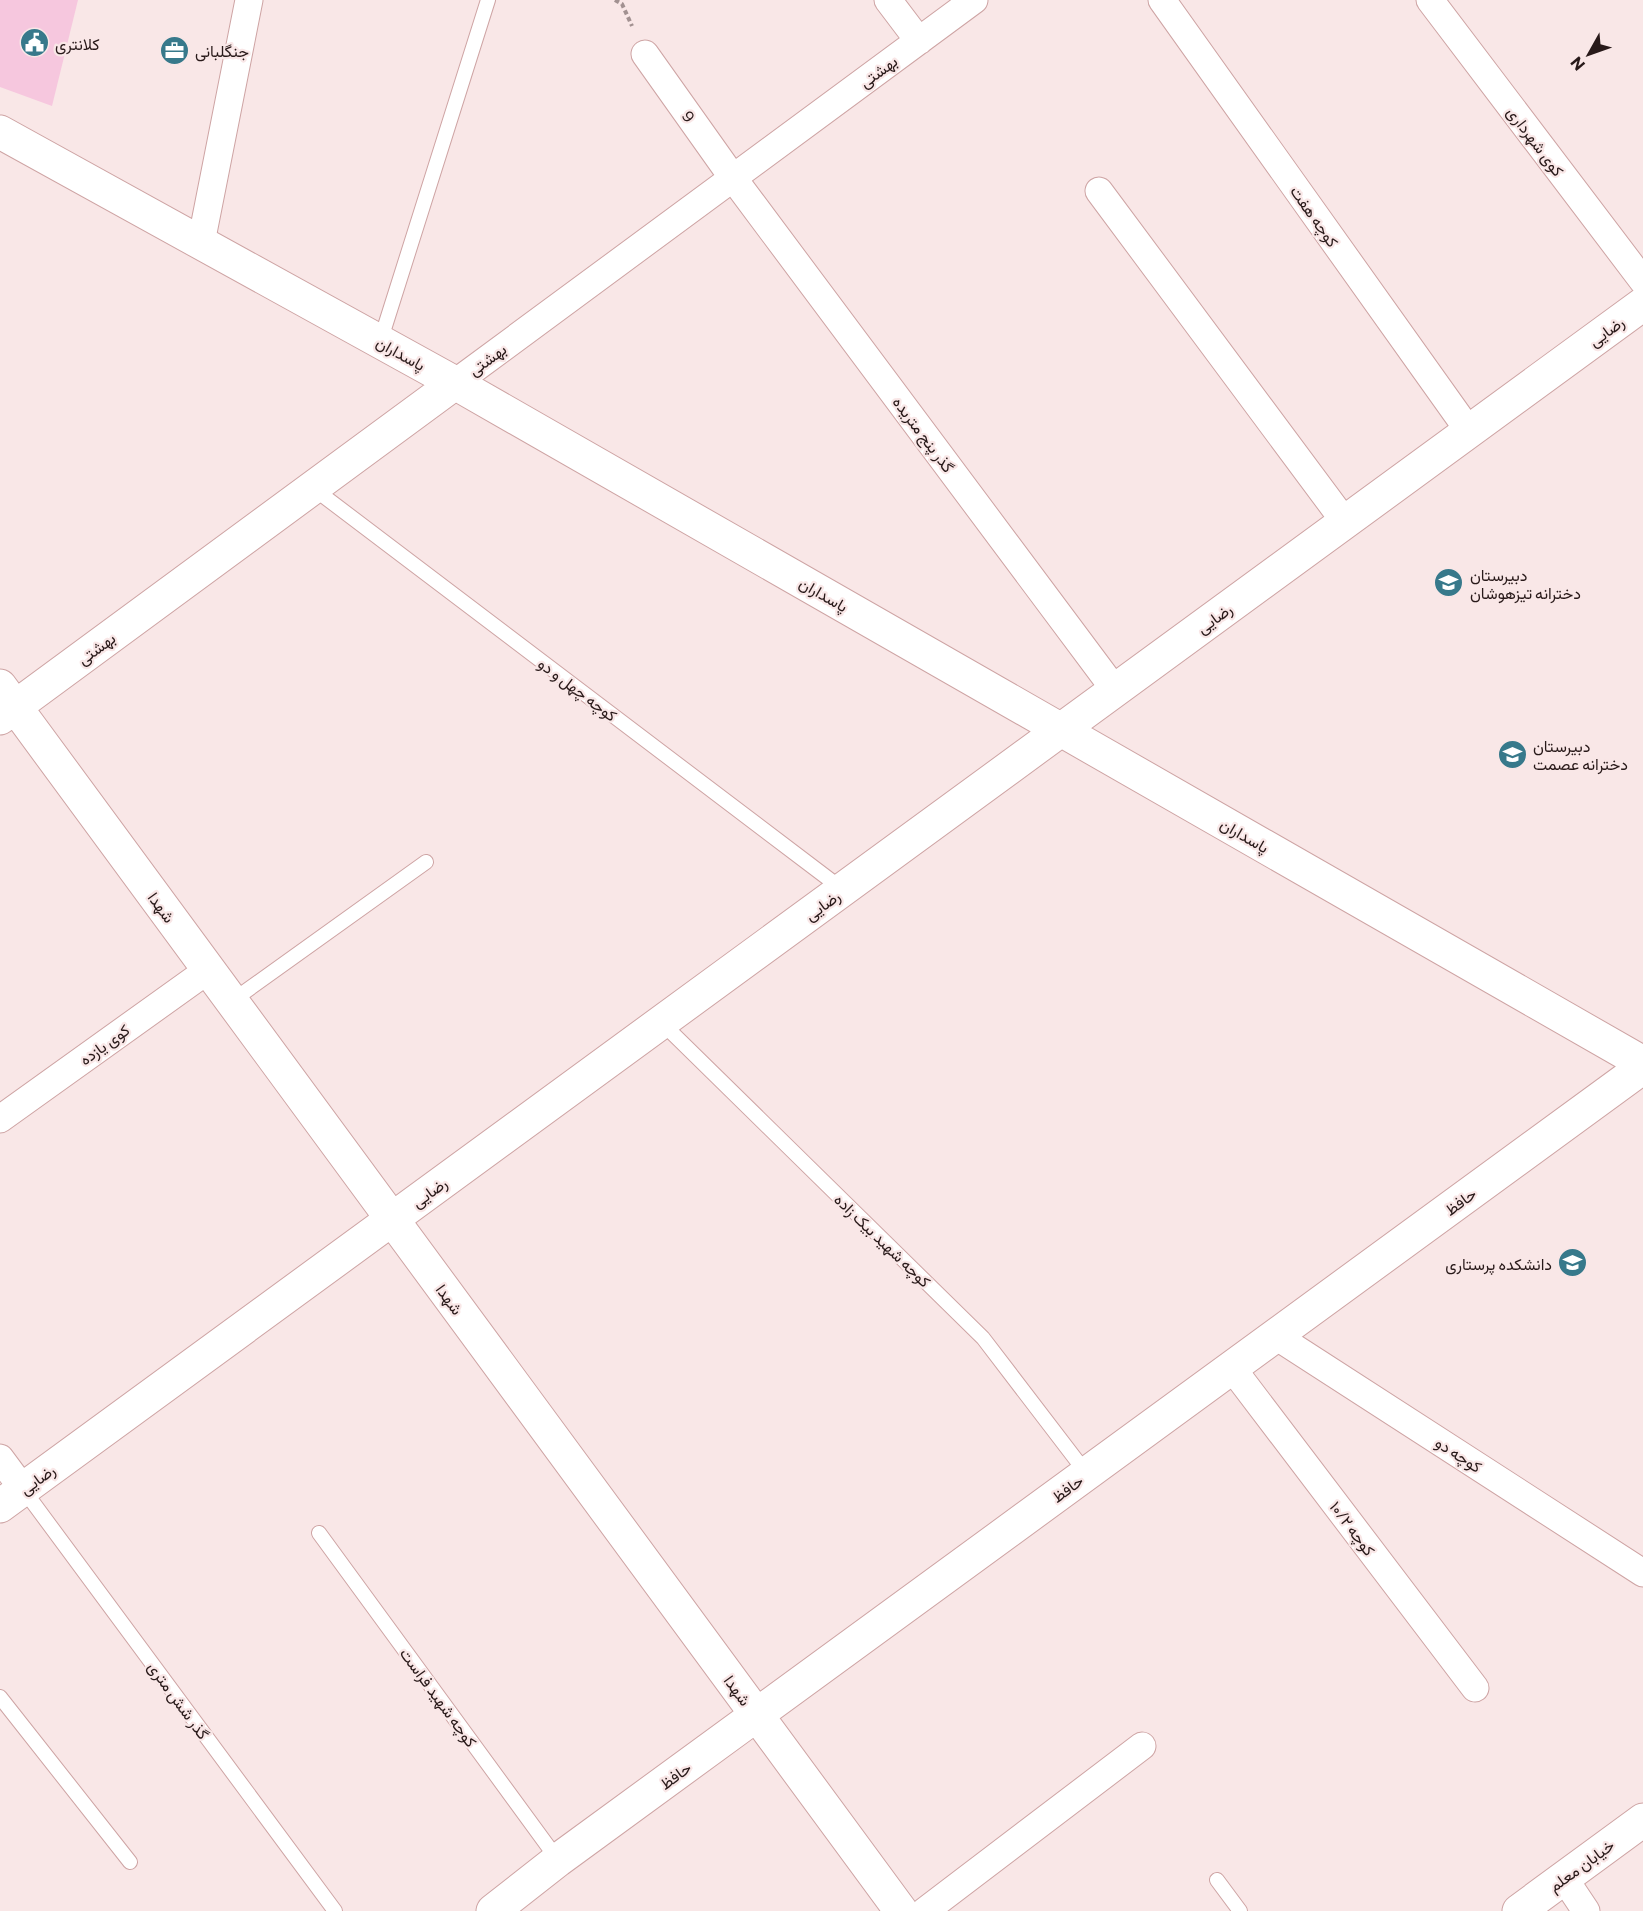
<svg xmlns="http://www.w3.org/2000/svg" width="1643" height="1911" viewBox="0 0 1643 1911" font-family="Commissioner,Vazirmatn,sans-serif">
	<rect width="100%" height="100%" fill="#f9e7e7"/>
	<path fill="#f6c7de" d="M0,0H78L52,106L0,87Z"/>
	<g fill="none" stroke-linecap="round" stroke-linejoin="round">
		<defs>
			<path id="lane" d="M380,342L488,0
				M313,488L842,889
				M232,1001L426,862
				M661,1022L983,1338L1087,1474
				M23,1489L335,1911
				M319,1533L558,1860
				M0,1697L130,1862
				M1217,1880L1240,1911"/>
			<path id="street" d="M888,0L919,41
				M1162,0L1469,431
				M1430,0L1643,281
				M645,54L733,178L1115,690
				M1099,191L1345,522
				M201,243L249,0
				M455,383L974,0
				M0,1119L208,970
				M1276,1336L1643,1573
				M1232,1368L1475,1688
				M0,1458L23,1489
				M1564,1878L1586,1911
				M925,1911L1142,1746"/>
			<path id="secondary" d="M0,132L455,383L1643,1063
				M0,686L901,1911
				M0,718L455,383
				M0,1506L1643,304
				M493,1911L558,1860L1643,1067
				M1519,1911L1643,1820"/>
		</defs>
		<use href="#lane" stroke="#cea4a4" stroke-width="16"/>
		<use href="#street" stroke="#cea4a4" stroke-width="29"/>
		<use href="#secondary" stroke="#cea4a4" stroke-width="35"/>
		<path stroke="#a29191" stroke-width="4" stroke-dasharray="4.5 3" stroke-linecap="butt" d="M615,0L622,4L632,26"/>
		<use href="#lane" stroke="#fff" stroke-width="14"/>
		<use href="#street" stroke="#fff" stroke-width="27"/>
		<use href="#secondary" stroke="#fff" stroke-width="33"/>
	</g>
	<defs>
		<symbol id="civic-disc" viewBox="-11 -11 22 22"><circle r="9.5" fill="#37798b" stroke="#f9e7e7"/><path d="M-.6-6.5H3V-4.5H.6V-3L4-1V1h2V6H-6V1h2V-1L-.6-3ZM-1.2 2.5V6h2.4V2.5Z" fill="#fff"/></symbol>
		<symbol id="office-disc" viewBox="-11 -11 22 22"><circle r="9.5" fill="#37798b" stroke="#f9e7e7"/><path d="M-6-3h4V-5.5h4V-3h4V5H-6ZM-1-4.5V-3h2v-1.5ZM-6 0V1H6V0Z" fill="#fff"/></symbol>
		<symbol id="school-disc" viewBox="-11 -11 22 22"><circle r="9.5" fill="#37798b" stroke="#f9e7e7"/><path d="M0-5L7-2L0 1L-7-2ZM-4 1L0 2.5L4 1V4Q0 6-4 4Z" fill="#fff"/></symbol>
		<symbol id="university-disc" viewBox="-11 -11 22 22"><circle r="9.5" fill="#37798b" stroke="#f9e7e7"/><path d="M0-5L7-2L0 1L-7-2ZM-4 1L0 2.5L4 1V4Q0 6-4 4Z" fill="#fff"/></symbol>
	</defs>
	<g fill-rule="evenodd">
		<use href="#civic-disc" x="18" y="26" width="33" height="33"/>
		<use href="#office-disc" x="158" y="34" width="33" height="33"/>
		<use href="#school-disc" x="1432" y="566" width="33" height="33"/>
		<use href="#school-disc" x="1496" y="738" width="33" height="33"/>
		<use href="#university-disc" x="1556" y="1246" width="33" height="33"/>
	</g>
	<g text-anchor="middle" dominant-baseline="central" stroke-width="4.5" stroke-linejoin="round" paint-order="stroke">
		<g font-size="16" fill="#281919" stroke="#f9e7e7" text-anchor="start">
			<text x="55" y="43">کلانتری</text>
			<text x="195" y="50">جنگلبانی</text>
			<text x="1470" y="574">دبیرستان<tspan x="1470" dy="18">دخترانه تیزهوشان</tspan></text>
			<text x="1533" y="745">دبیرستان<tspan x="1533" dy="18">دخترانه عصمت</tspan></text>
			<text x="1552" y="1263" text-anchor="end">دانشکده پرستاری</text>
		</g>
		<g font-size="16" fill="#281919" stroke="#f9e7e7">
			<text transform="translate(878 71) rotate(-36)">بهشتی</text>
			<text transform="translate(689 116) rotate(55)">9</text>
			<text transform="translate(1536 141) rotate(53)">کوی شهرداری</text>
			<text transform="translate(1315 216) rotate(55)">کوچه هفت</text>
			<text transform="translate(1606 331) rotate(-36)">رضایی</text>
			<text transform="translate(401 353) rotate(29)">پاسداران</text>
			<text transform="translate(487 359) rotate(-36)">بهشتی</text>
			<text transform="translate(924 434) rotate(53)">گذر پنج متریده</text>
			<text transform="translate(824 594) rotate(30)">پاسداران</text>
			<text transform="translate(1214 618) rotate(-36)">رضایی</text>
			<text transform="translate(96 648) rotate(-36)">بهشتی</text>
			<text transform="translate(578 689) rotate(37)">کوچه چهل و دو</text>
			<text transform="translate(1245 835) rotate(30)">پاسداران</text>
			<text transform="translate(822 905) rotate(-36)">رضایی</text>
			<text transform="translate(162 907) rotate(54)">شهدا</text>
			<text transform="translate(104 1044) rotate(-36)">کوی یازده</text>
			<text transform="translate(429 1192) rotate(-36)">رضایی</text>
			<text transform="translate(1460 1201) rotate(-36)">حافظ</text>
			<text transform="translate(883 1240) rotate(44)">کوچه شهید بیک زاده</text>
			<text transform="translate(450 1299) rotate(54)">شهدا</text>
			<text transform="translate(1459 1454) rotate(33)">کوچه دو</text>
			<text transform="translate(37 1479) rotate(-36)">رضایی</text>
			<text transform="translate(1067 1488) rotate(-36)">حافظ</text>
			<text transform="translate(1353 1528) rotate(53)">کوچه ۱۰/۲</text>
			<text transform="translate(738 1690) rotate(54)">شهدا</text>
			<text transform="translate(439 1697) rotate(54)">کوچه شهید فراست</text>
			<text transform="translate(179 1700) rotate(54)">گذر شش متری</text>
			<text transform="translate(675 1775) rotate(-36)">حافظ</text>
			<text transform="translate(1581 1865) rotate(-36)">خیابان معلم</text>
		</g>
	</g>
	<g transform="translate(1589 54) rotate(230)" stroke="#f9e7e7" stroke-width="4.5" paint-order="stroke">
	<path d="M0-4.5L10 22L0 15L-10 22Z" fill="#281919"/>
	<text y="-9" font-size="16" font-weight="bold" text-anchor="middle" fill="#281919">N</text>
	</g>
</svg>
